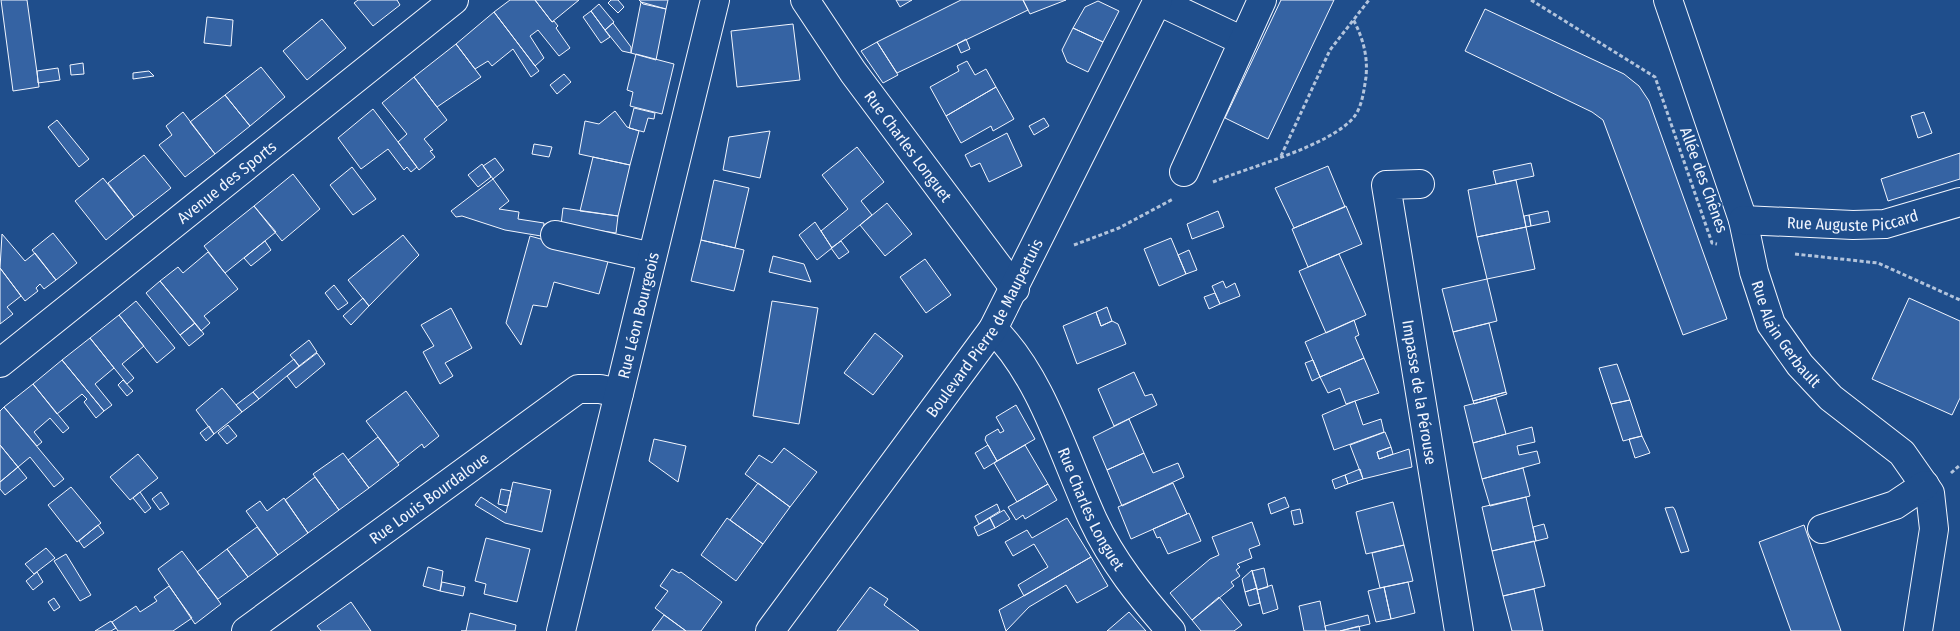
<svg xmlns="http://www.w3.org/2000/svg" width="1960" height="631" viewBox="0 0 1960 631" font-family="'Fira Sans Condensed',sans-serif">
	<rect width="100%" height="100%" fill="#1f4e8c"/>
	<path fill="#3563a3" stroke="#f2f6ff" d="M1,0H27L39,87L13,91Z
		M358,0H397L400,5L373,26L354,3Z
		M535,0L552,22L554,21L558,26L556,28L570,48L559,56L538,30L530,36L544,58L535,66L494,12L510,0Z
		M535,0H579L552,22Z
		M611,0H618L624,7L618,13L608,3Z
		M639,0H668L666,9L643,4Z
		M896,0H912L900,7Z
		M961,0H1023L1028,10L897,73L877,42Z
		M1023,0H1066L1030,14Z
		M1281,0H1334L1268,139L1225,118Z
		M1098,1L1119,11L1103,42L1073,28L1085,7Z
		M641,2L666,9L656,60L631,53Z
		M599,4L614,22L605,30L591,11Z
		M1485,9L1624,74L1639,86L1649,101L1727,319L1683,335L1603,120L1592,112L1465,51Z
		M591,11L610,37L601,43L583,17Z
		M494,12L539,71L531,77L513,49L492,66L488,61L475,69L456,44Z
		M207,17L233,20L231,46L204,43Z
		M322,19L346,48L307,80L283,51Z
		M613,23L631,47V53L622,51L605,30Z
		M793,24L800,80L737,87L731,31Z
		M1073,28L1103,42L1088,72L1067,62L1062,50Z
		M966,39L970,49L961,53L957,44Z
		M877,42L898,75L883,83L861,51Z
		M456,44L481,77L437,107L414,77Z
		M636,54L674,64L662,114L630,106L633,92L627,90Z
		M967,61L975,75L986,69L996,87L946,116L930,87L959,71L957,66Z
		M83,63L84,74L71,75L70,65Z
		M261,67L285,97L250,126L225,95Z
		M58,68L60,80L38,83L37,71Z
		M149,71L154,76L133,79V73Z
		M564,74L571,82L557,94L550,85Z
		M414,77L447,120L424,139L433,150L430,151L435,157L419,170L398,142L407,134L382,103Z
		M996,87L1014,119L993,131L991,126L961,143L946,116Z
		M225,95L250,126L215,154L190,122Z
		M634,108L655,113L654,119L648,118L644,132L629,128Z
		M373,109L417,167L411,172L407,167L404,170L388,149L361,169L338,138Z
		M615,111L627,127L639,131L630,165L579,154L585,121L599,124Z
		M183,112L215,154L185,177L159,145L172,135L166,126Z
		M1924,112L1932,133L1918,138L1911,116Z
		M1044,118L1049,126L1034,135L1029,126Z
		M57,120L89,159L79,167L48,127Z
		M770,131L760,178L723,170L729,137Z
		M1007,133L1022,166L989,182L980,163L971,167L965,155Z
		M534,144L552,147L549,157L532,154Z
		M857,147L884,182L861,201L872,215L832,248L821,231L848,209L822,175Z
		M1960,153V179L1888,201L1881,179Z
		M144,155L171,188L134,217L108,183Z
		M593,157L630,165L618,216L580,211Z
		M495,158L504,170L493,179L483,166Z
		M1531,163L1534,176L1496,184L1493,171Z
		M482,164L491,177L478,187L468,175Z
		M1328,166L1345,207L1294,228L1275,188Z
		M352,167L376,199L353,215L330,185Z
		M293,174L320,209L282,241L254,206Z
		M103,178L134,217L106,240L75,201Z
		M493,179L509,201L499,209L519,212L518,219L544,223L543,232L547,237L505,230L462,216L456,217L451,211Z
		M714,180L749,188L735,248L701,240Z
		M1516,180L1526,227L1477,237L1468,190Z
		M887,203L912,234L885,256L860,225Z
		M254,206L276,232L225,273L204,246Z
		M1346,206L1362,244L1308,267L1292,229Z
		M563,208L618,216L616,233L561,225Z
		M1218,211L1224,227L1192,239L1187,224Z
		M1548,211L1550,222L1531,226L1529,215Z
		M1529,215L1531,226L1526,227L1524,216Z
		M815,222L832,248L817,260L799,235Z
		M1526,227L1535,269L1487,279L1477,237Z
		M53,233L77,263L56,280L32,250Z
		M2,234L25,261L35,253L56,280L44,289L40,284L36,288L38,291L25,301L0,268Z
		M403,235L419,255L369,306L348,280Z
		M530,236L609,258L599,294L554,282L547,307L533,305L521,345L506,323Z
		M1171,238L1186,274L1159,286L1144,249Z
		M701,240L744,250L734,291L691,281Z
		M265,241L271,250L251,266L244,258Z
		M841,241L849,252L839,259L831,248Z
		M1189,250L1197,270L1186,274L1178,255Z
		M208,252L238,289L204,316L210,323L201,331L160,281L178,267L183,273Z
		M1339,254L1366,315L1326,333L1299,271Z
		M773,256L804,264L811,282L769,272Z
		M925,259L951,295L926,313L900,277Z
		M0,268L21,296L7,307L13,314L0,324Z
		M1487,279L1497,321L1453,332L1442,289Z
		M160,281L195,323L180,335L146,293Z
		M1223,281L1226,288L1235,283L1240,296L1220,304L1212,286Z
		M334,285L348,303L338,310L325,293Z
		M1215,293L1220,304L1209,309L1204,297Z
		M363,298L369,306L351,325L343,316Z
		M1909,298L1960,321V398L1952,415L1872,379Z
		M136,301L175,348L157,363L119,315Z
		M772,301L818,308L799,424L753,416Z
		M1107,307L1112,321L1101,326L1096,312Z
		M451,308L472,348L445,363L453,376L440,384L423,352L434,346L421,325Z
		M1096,312L1101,326L1112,321L1118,324L1126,344L1077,364L1063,326Z
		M119,315L144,346L122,364L134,378L127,384L90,338Z
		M1354,320L1359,335L1355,337L1364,358L1320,377L1305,342Z
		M195,323L204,334L189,346L180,335Z
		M1489,323L1506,392L1473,401L1453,332Z
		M875,333L903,356L873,395L844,373Z
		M90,338L114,368L95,384L112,405L104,411L62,360Z
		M309,340L317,352L299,366L290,355Z
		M317,353L325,364L296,388L287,376Z
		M1364,358L1379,393L1346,404L1340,388L1328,393L1320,377Z
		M294,359L299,366L259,399L253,392Z
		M62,360L104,411L96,418L84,402L87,399L82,394L57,414L33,384Z
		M1313,360L1320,377L1312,381L1305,363Z
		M1617,364L1630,400L1611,404L1599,368Z
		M1134,372L1145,396L1152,394L1157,405L1114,426L1098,389Z
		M123,380L133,391L127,396L118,385Z
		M33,384L69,428L63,433L50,418L34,432L42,442L37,446L4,407Z
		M222,388L242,412L214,434L196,410Z
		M406,391L439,436L424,448L422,444L398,463L366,421Z
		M253,392L259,399L242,412L236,405Z
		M1506,392L1507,394L1474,404L1473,401Z
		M1496,398L1506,434L1473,443L1464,406Z
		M1630,400L1642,436L1623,441L1611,404Z
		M1355,401L1363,425L1381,419L1384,432L1334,450L1322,415Z
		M1016,405L1035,439L997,461L985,440L986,436L998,429L1000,433L1004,431L996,417Z
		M4,407L64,479L54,487L30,457L18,467L0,445V411Z
		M1129,419L1144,453L1107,470L1093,437Z
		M228,425L237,436L227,444L218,433Z
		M209,426L214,434L206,441L200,433Z
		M1532,427L1535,442L1517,446L1519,455L1537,451L1540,463L1482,479L1473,443Z
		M1385,432L1391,447L1377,452L1379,459L1409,449L1412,467L1363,479L1350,445Z
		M1642,436L1650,453L1635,458L1629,439Z
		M378,437L399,465L369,488L348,460Z
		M654,439L686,446L678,482L649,461Z
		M0,445L18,467L0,482Z
		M988,445L997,461L984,469L975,453Z
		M1025,445L1048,484L1017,502L994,463Z
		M1391,447L1393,454L1379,459L1377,452Z
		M784,448L817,472L790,507L745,474L759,455L772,463Z
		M343,453L369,488L339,510L313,474Z
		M1144,453L1153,473L1178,463L1184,477L1122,506L1107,470Z
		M138,454L158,478L130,500L110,477Z
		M18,467L27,478L5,495L0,489V482Z
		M1523,468L1530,496L1490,506L1482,479Z
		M1360,469L1363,479L1348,484L1345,475Z
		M1345,475L1348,484L1335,489L1332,480Z
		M315,477L339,510L308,533L285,500Z
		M513,482L551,490L542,532L505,523L475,505L481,497L506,513Z
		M758,483L790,507L763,544L730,520Z
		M1173,483L1187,514L1131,539L1118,507Z
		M1048,484L1057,500L1025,519L1023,515L1016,520L1008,507Z
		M71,487L101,523L77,542L48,505Z
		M501,489L511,491L508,506L498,504Z
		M140,492L151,508L145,513L133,498Z
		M161,492L169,504L160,510L152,499Z
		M1285,497L1289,507L1271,514L1268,504Z
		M1526,497L1536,541L1492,551L1482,507Z
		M284,498L308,533L278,555L246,511L260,501L267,511Z
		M1393,502L1404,545L1366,554L1356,512Z
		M997,504L1000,511L979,524L975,516Z
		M1673,507L1675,510L1689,551L1681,553L1665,508Z
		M1300,509L1303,523L1294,525L1291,511Z
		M1004,510L1010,519L995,528L990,518Z
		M1189,513L1201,541L1168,554L1160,537L1157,538L1153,529Z
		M727,518L763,544L736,581L701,555Z
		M990,518L995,528L978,536L974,527Z
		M1067,518L1091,557L1024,596L1018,585L1048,567L1034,544L1013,556L1005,542L1027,530L1032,538Z
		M1252,522L1260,545L1249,549L1252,558L1237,564L1240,567L1236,570L1240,576L1231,582L1234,586L1192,620L1170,593L1210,559L1219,555L1212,537Z
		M1544,524L1548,538L1536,541L1533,527Z
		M98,525L104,533L84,548L79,541Z
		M1804,525L1821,574L1841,631H1791L1759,542Z
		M257,527L278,555L248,577L227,549Z
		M486,538L530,549L517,602L484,594L486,584L475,581Z
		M1534,541L1545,586L1503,596L1492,551Z
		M1404,545L1413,581L1380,588L1372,553Z
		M46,548L55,558L34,574L25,564Z
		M227,549L248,577L218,599L197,572Z
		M182,551L221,604L195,624L158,569Z
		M66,554L91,595L80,601L54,561Z
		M1091,557L1108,586L1077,603L1066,585L1029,607L1006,631L999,610Z
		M428,567L443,571L440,591L423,586Z
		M1264,568L1268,587L1257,590L1252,571Z
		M672,569L679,573L681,572L722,602L701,631H686L655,608L668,591L660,586Z
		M1252,570L1257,588L1245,592L1242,579Z
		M37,572L43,582L33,590L26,581Z
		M442,582L465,587L463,596L440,591Z
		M1408,582L1415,613L1391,619L1384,587Z
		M1272,585L1278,609L1263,614L1257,590Z
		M169,586L192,618L173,631H118L112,622L136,606L140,612L157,601L154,597Z
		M870,587L888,599L884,605L919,631H837Z
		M1384,587L1391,619L1376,622L1368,591Z
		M1257,588L1260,603L1249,606L1245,592Z
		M1534,589L1543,631H1512L1503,596Z
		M1219,597L1242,625L1234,631H1201L1192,620Z
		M54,598L60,607L54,611L48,602Z
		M1320,601L1326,631H1304L1299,606Z
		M351,602L371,631H321L317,626Z
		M1129,612L1146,631H1107Z
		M470,613L516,625L515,631H461H466Z
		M664,615L686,631H652Z
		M1368,615L1370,624L1340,631H1326L1325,626Z
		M111,621L116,628L111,631H95Z
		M1359,626L1360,631H1340Z"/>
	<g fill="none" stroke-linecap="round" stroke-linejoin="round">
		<defs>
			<g id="minor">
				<path id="s1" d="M805,0L853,72L1015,289"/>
				<path id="s2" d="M1668,0L1743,220L1754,272L1771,324L1800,365L1831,398L1902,453L1930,493L1934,529L1918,631"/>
				<path d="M1158,1L1243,41"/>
				<path d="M1184,172L1262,0"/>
				<path id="s3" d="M1420,184L1386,185L1459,631"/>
				<path id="s4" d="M1743,220L1853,225L1885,224L1960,202"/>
				<path d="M555,235L652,257"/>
				<path id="s5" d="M993,329C1042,377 1064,457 1093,520C1112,561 1141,597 1171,631"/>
				<path id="s6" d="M0,363L454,0"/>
				<path d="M1822,529L1895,505L1925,485"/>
				<path id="s7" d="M246,631L578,389H600L619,393"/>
				<path id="s8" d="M561,631L715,0"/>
				<path id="s9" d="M770,631L993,329L1158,0"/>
			</g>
		</defs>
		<use href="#minor" stroke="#f2f6ff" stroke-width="30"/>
		<path stroke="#b3c4dc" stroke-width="3" stroke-dasharray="4 2.5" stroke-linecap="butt" d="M1531,0L1655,77L1712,243L1717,244
			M1281,156L1330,50L1369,0
			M1213,182C1249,167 1330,146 1354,117C1362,107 1364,90 1366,77C1368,56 1363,38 1353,19
			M1074,245L1119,228L1173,199
			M1795,254L1878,263L1960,300
			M1951,473L1960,465"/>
		<use href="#minor" stroke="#1f4e8c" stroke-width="28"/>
	</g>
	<g text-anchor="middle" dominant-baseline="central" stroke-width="4" stroke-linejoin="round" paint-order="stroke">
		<g font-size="16" fill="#f2f6ff" stroke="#1f4e8c">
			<text stroke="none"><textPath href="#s1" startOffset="179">Rue Charles Longuet</textPath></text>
			<text transform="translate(1704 180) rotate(70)">Allée des Chênes</text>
			<text stroke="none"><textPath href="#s6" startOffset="290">Avenue des Sports</textPath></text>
			<text stroke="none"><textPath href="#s4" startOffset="110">Rue Auguste Piccard</textPath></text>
			<text stroke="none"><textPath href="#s8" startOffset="325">Rue Léon Bourgeois</textPath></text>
			<text stroke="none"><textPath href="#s9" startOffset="372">Boulevard Pierre de Maupertuis</textPath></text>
			<text stroke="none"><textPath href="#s2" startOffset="356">Rue Alain Gerbault</textPath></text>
			<text stroke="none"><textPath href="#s3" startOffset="244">Impasse de la Pérouse</textPath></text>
			<text stroke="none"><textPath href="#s7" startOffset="226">Rue Louis Bourdaloue</textPath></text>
			<text stroke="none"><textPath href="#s5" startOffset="206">Rue Charles Longuet</textPath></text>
		</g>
	</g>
</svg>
